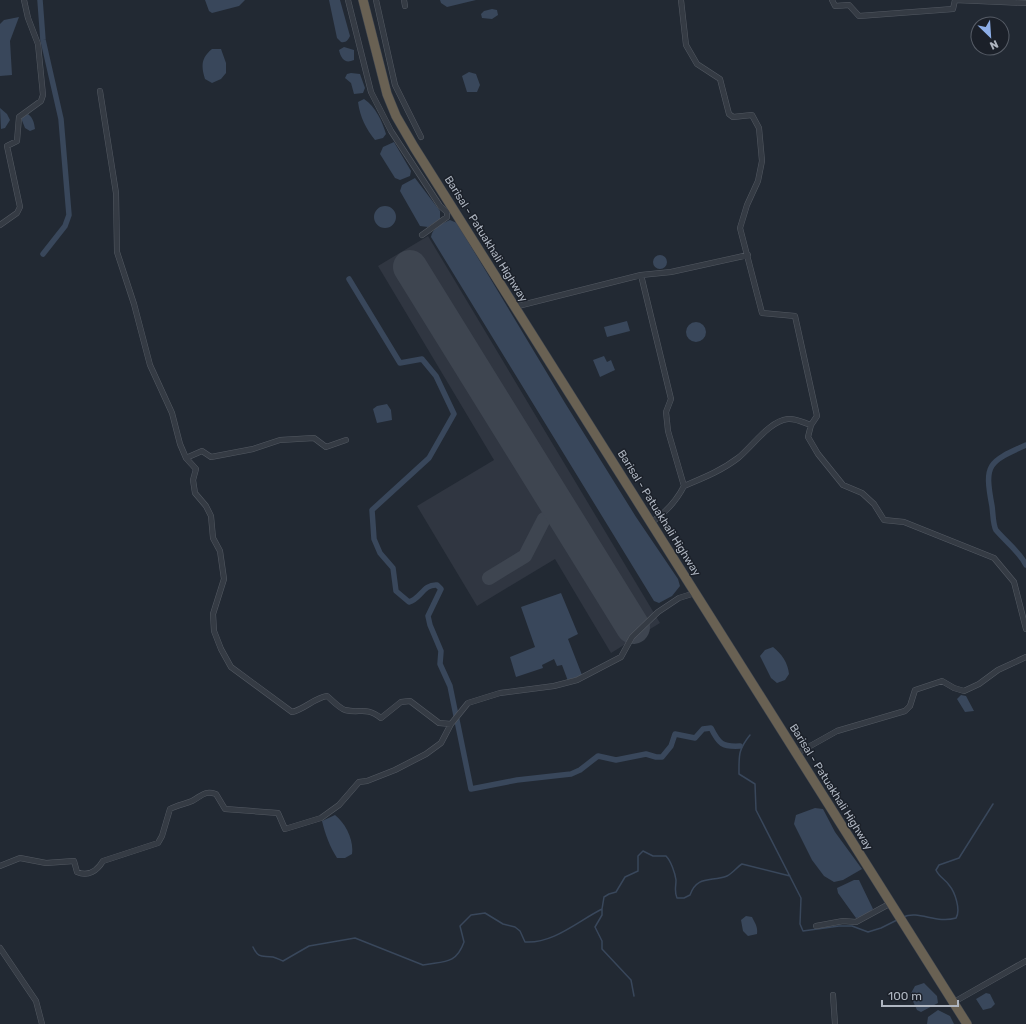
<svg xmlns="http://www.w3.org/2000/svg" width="1026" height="1024" viewBox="0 0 1026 1024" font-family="Rubik,sans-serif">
	<rect width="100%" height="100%" fill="#222933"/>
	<path fill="#303641" d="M428,236L660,623L611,653L555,559L477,606L417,506L494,460L378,266Z"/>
	<path fill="#39475b" d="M205,0H245L239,6L212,13L209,11Z
		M329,0H340L350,36C348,40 346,43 341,42L337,38Z
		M440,0H476L447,7L441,3Z
		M492,9L497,10L498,15L492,19L482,18L481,14L484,11Z
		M19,17L10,41L12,75L0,76V24L4,20Z
		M344,47L354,50V60C345,64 341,59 339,50Z
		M212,49H221L226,63V73L221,79L212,83L205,79C201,66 201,58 212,49Z
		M469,72L476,74L480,85L477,92H467L462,76Z
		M351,73L360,74L365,88L363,93L354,94L351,83L345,78L347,74Z
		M364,99C376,107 382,121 386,134L383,138L375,140C366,129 360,117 358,102Z
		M0,108L7,114L10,120L5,128L1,129Z
		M28,114C33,118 34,122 35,129L30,131L25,128L21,118Z
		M394,142L411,171L410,176L400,180L395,178L380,154L383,147Z
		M415,178L440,211V219L428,227L420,226L400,191L402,185Z
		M374 217a11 11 0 1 1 22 0a11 11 0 1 1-22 0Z
		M450,220L457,223L565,403L636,517L678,579L680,586L672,596L659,603L654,601L431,237C432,228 443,223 450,220Z
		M653 262a7 7 0 1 1 14 0a7 7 0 1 1-14 0Z
		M627,321L630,331L607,337L604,327Z
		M686 332a10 10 0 1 1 20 0a10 10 0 1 1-20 0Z
		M604,356L607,362L611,360L615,370L600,377L593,360Z
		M387,404L391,410L392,420L377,423L373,409L377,406Z
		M561,593L578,634L568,639L582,675L568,681L562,665L557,666L554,659L542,665L543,668L516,677L510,657L535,647L521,607Z
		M773,647C782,654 788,663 789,674L785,680L777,683L771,678L760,656L765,650Z
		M961,695L966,696L974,711L965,712L957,699Z
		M815,808L823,809L835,832L862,869L843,880L834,882L824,876L812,860L794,824L796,815Z
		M335,815C346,824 354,840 352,854L345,858H337C330,847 325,834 322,821Z
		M854,880H859L873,909L864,916L856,918L838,893L837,888Z
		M746,916L752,917C755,923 758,927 757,934L748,936L743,931L741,920Z
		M924,983L937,996L938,1003L921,1012L917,1010L910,995L915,986Z
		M986,993L990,994L995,1004L991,1008L983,1010L976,999Z
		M938,1010L950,1016L954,1024H927L928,1017Z"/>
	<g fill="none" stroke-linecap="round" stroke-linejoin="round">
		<path stroke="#39475b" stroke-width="1.5" d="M750,735C738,750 739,755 739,774L755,784L756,810L801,898L800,924L803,931L839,926H852L868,932L881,928L897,920
			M602,909V915L595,927L602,941V949L631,980L634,996
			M903,917C919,910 936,924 956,918C961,910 955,892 949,885C945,879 939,877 936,870L939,865L959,858L993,804
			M253,947C259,960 263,955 273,957C277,958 280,960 283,961L309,946L355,938L423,965C443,961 456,965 464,942L460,926L471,915L485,913L503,924L515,927L520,931L525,942C553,944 578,921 602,909L604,897L609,894L616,892L625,877L638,871V856L643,851L653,856H666C671,861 675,873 676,880C676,887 674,891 677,898H684L690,895C697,875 711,882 727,876C732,874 737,867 742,864L790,876"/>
		<path stroke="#39475b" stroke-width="5.5" d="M40,0L43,40L61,119L69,215L65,226L43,254
			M349,279L400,363L422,359L436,376L454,414L429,458L372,510L374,539L380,553L393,568L396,591L409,602C421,599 423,584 437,585L441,589L428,616L430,625L441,651L440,664L450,686L471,789L517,780L571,774L580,770L598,756L616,760L646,754L656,757H662L671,746L675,734L695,738L703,729L711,728C719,744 722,747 740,746
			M1026,445C988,462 984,464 992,506C993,513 993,525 996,530C1006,542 1019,551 1026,565"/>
		<path stroke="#3e4550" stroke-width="14" d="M489,578L525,556L544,519L560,510"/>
		<path stroke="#3e4550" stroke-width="34" d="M410,267L633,627"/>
		<defs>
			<path id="street" d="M348,0L371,92L391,131L440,206L447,212V217L422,235
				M376,0L395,85L421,137
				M404,0L405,6
				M681,0L686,45L697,64L720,79L729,114L733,117L752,115L759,128L762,161L758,181L747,205L740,228L762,313L795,316L817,416L811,425L808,437L818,454L843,485L862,493L874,504L884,520L904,522L994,558L1014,582L1026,629
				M832,0L835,6L849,5L859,16L953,9L955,0L1026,3
				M100,91L116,193L117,252L134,304L150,365L172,413L180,444L186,458
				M0,225L17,213L20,207L7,146L17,141L19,117L41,101L43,95L38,44L28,18L24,0
				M641,275L671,399L666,412L668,431L684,486C676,502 665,513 651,523
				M514,307L641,275L671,272L748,255
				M346,440L326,447L314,438L280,440L253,449L211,457L202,451L186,458L196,469L193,480L195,493L206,506L211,516L213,538L220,551L224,579L213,614L214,631L221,649L231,667L292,712C305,709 314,698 327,696C332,700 339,708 345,710C360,714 365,706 381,718L401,702L410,701L439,723L451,724
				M684,486C703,478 721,471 738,458C752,447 769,421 788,419C796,418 804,423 811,425
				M796,754L837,731L905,711L910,706L915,690L942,681L954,688L964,691L979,684L998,670L1026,657
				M0,866L20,858L46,863L74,861L77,872C88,877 97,871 103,861L158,843L162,836L170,809C177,805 185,804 192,801C202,796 204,790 216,794L225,809L278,813L285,829L321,818L339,805L359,782L367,781L395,770L426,754L441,743L451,724L468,703L500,693L554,686L577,680L621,657L632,637L658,612L679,598L695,593
				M816,926L843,921L856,922L891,903
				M0,948L36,1001L42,1024
				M833,995L835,1024
				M954,1002L1026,961"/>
			<path id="highway" d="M363,0L387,94L396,116L414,147L967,1024"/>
		</defs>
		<use href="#street" stroke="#535962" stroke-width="6"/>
		<use href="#highway" stroke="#40464f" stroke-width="10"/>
		<use href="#street" stroke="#353b44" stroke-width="5"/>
		<use href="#highway" stroke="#696153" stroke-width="9"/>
	</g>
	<g text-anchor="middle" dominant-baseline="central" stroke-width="3" stroke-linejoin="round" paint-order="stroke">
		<g font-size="11" fill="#afb6c1" stroke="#1b2029">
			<text transform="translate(486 239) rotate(58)">Barisal - Patuakhali Highway</text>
			<text transform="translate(659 513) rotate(58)">Barisal - Patuakhali Highway</text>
			<text transform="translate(831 787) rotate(58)">Barisal - Patuakhali Highway</text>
		</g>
	</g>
	<g transform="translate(990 36) rotate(155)"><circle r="19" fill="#1b2029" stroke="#565c66"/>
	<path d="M0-3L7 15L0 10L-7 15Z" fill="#8daee8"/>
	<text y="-6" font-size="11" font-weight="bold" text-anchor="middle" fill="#afb6c1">N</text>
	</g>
	<path d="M882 1000v6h76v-6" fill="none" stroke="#afb6c1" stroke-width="2"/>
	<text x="888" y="1000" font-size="12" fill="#afb6c1" stroke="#1b2029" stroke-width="3" paint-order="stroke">100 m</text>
</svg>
